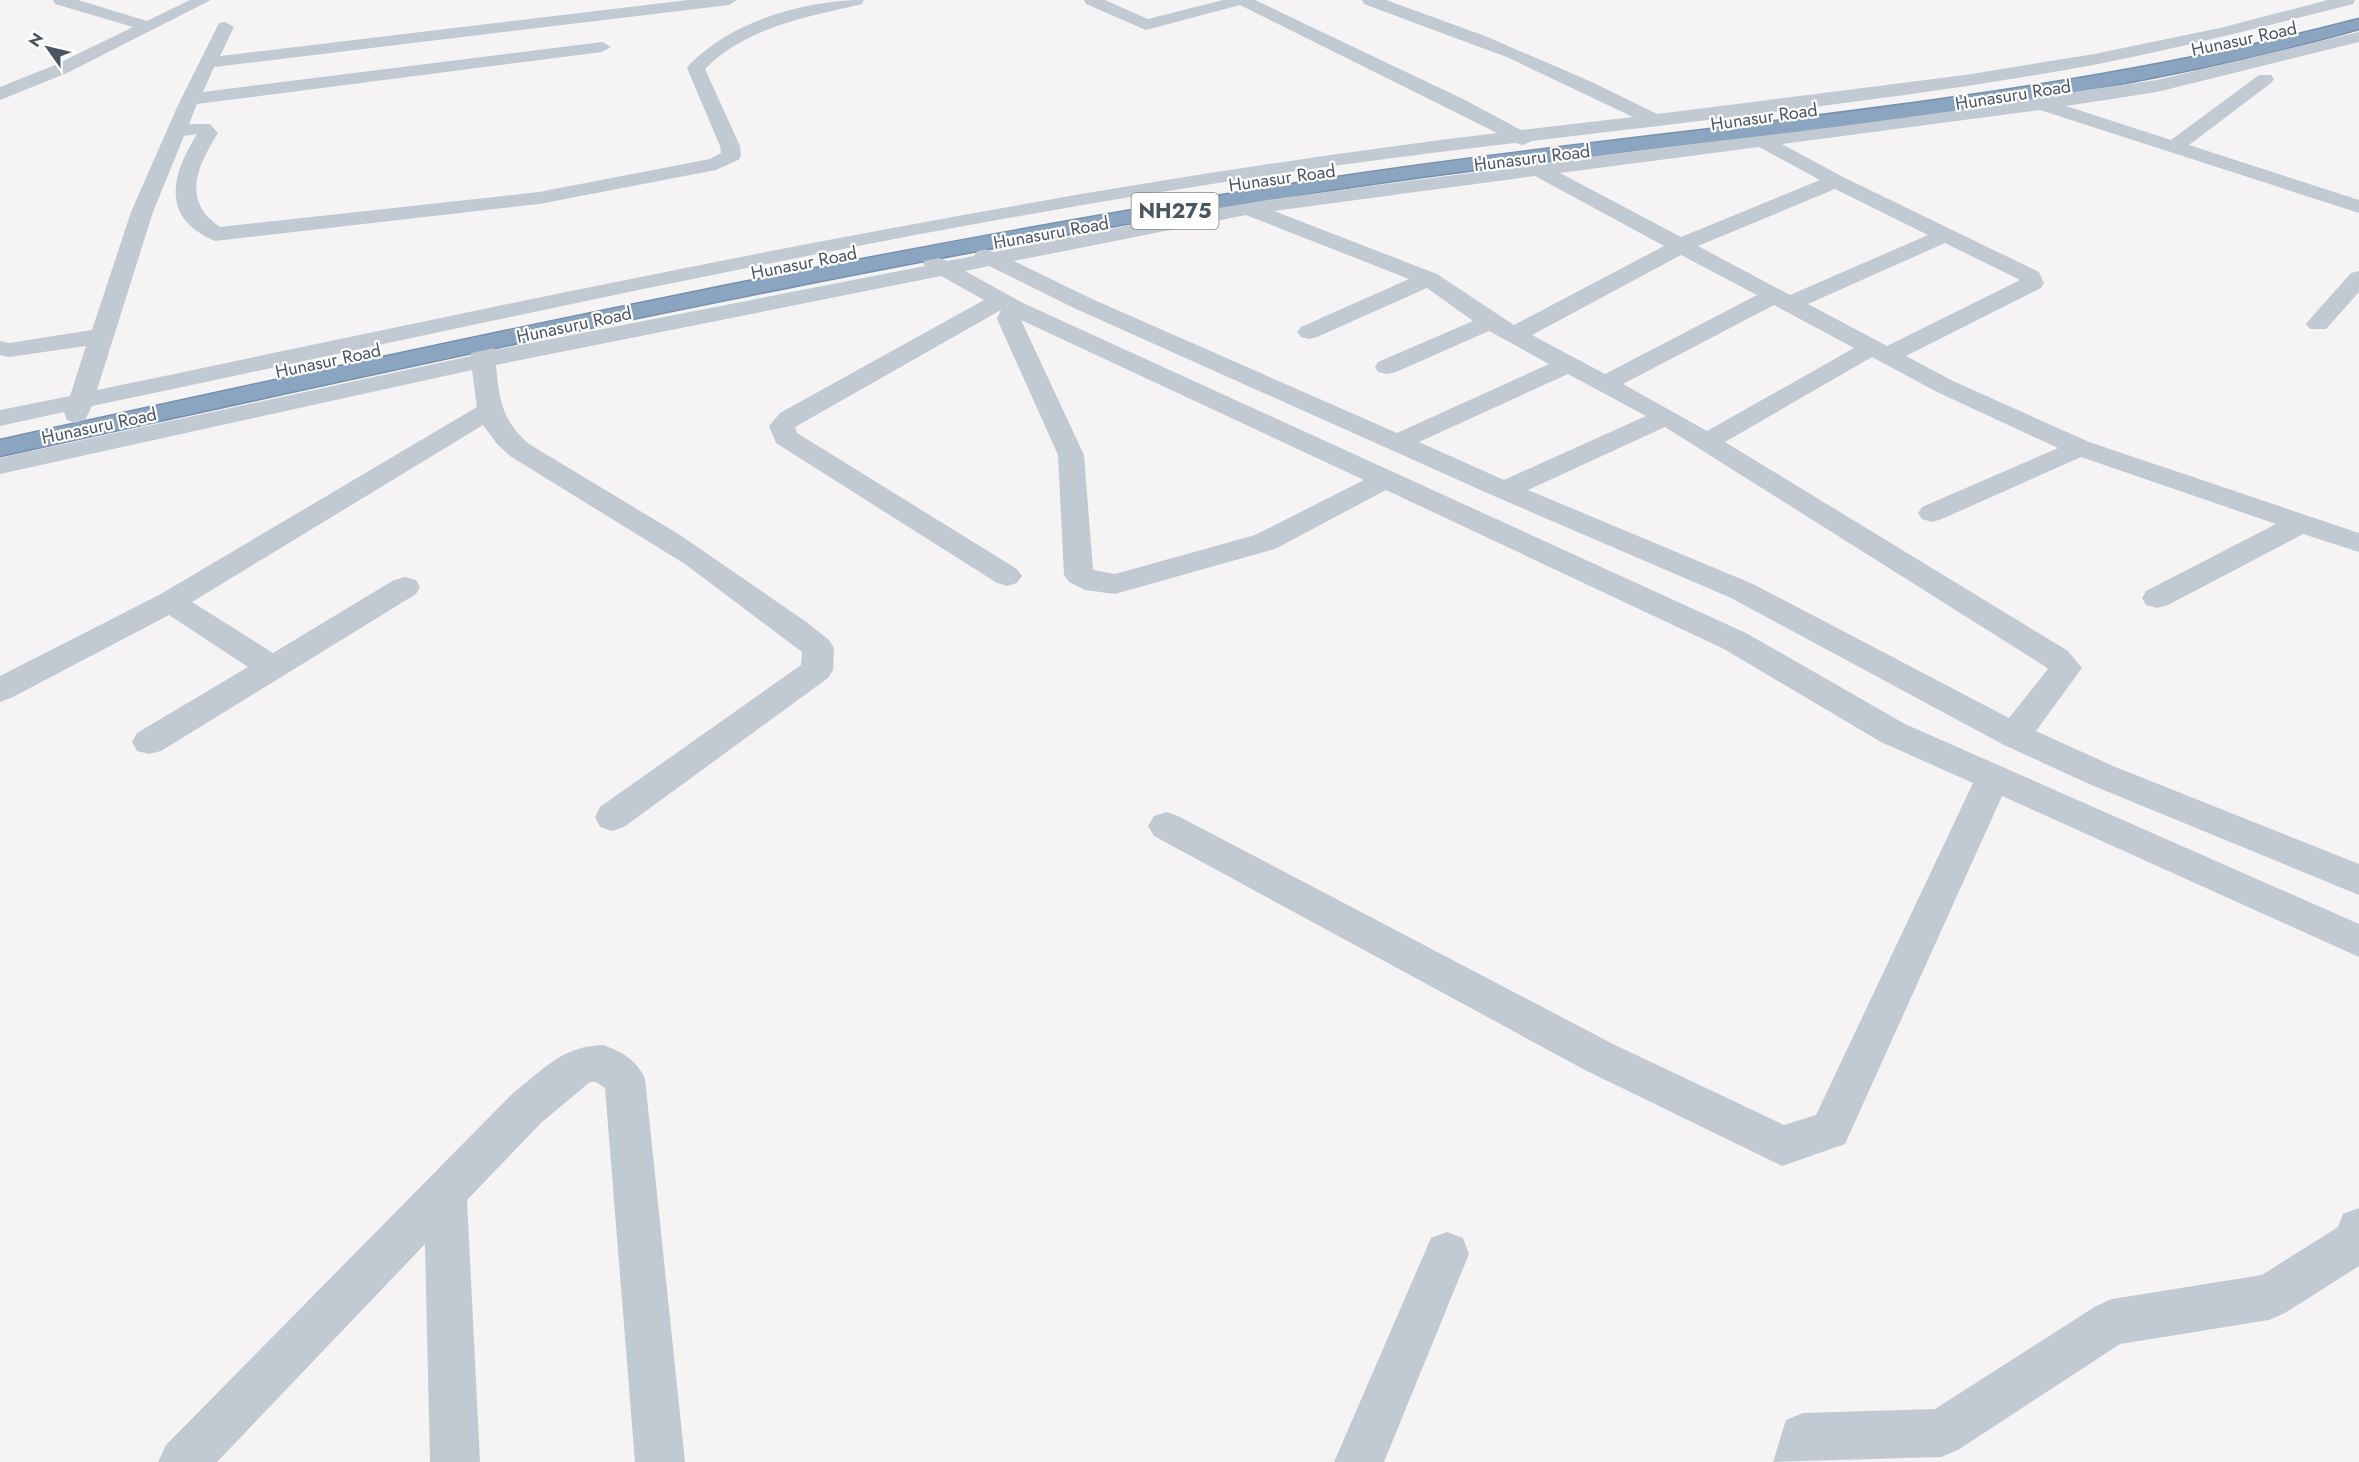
<svg xmlns="http://www.w3.org/2000/svg" width="2359" height="1462" viewBox="0 0 2359 1462" font-family="Jost,sans-serif">
	<rect width="100%" height="100%" fill="#f5f3f3"/>
	<g fill="none" stroke-linecap="round" stroke-linejoin="round">
		<defs>
			<path id="highway" d="M2359,19V29C2022,124 1669,138 1324,191C879,261 439,359 0,456V440C439,344 879,247 1324,179C1670,126 2020,108 2359,19Z"/>
		</defs>
		<use href="#highway" stroke="#7690ad" stroke-width="3"/>
		<path fill="#c1cad2" fill-rule="evenodd" d="M53,0H78L147,21L190,0H211L67,73L0,100V87L55,65L133,27L55,4Z
			M688,0H737L729,5L214,67L203,92L602,42L611,47L602,52L197,104L189,124H210L218,133C197,167 181,200 220,227L539,192L710,159L721,153L720,146L687,68L690,64C733,21 804,0 864,0L862,4C807,17 746,27 705,69L740,146L741,156L738,160L716,170L539,204L215,241C207,238 201,234 194,229C161,203 179,163 197,134L184,136L153,212L97,390C562,293 1026,190 1497,133L1240,5L1146,30L1086,4L1084,0H1105L1148,19L1223,0H1255L1465,100L1521,130L1633,117L1509,58L1364,4L1362,0H1386L1485,36L1592,82L1657,114L1965,75L2094,54L2220,28L2328,0H2355L2353,4C2267,26 2180,48 2093,65C1907,99 1719,118 1532,141L1523,145L1515,143C1395,157 1274,173 1155,193C798,251 445,332 92,406L85,420L76,423L67,420L64,412L0,426V410L70,396L86,346L9,357L0,355V341L9,343L92,330L131,212L178,105L219,23L225,22L234,27L220,56Z
			M2359,32V42L2157,92L2066,106L2171,140L2259,75H2271L2274,79L2271,83L2189,145L2359,200V213L2040,110L1782,144L1843,177L2039,272L2044,283L2041,288L1906,356L1953,381L2089,442L2359,533V552L2303,534L2168,605L2157,608L2146,605L2142,598L2146,591L2276,524L2081,457L1942,519L1932,522L1922,519L1918,513L1922,507L2058,448L1935,391L1872,357L1725,442L2068,651L2082,668L2036,731L2113,766L2359,864V895L2089,784L2002,744L1731,598L1494,496L1076,309L989,266L965,271L1023,303L1746,633L1905,724L2359,924V957L2002,796L1845,1144L1782,1166L1585,1070L1154,836L1148,826L1154,816L1166,812L1178,816L1613,1044L1784,1125L1816,1115L1973,783L1881,742L1724,649L1386,490L1275,549L1115,594L1085,590L1069,582L1064,575L1058,455L997,319L1001,310L795,427L797,433L1017,569L1022,576L1017,583L1007,586L997,583L776,443L769,426L780,413L984,300L941,276L496,365C499,399 502,421 529,444L680,535L805,621L829,640L834,648L833,670L828,678L624,827L612,831L600,827L595,817L600,807L801,665L802,652L685,564L510,456L497,444L483,425L192,602L273,653L394,580L405,577L416,580L420,587L416,594L161,751L149,754L137,751L132,742L137,733L248,667L169,615L11,698L0,702V676L159,595L477,407L472,370L0,474V458L471,356L470,344L473,339L482,337L491,339L495,350L925,266L923,263L926,258L934,256L947,261L974,256L977,251L985,249L994,252L1248,202L1524,166L1533,161L1542,163L1748,136L1757,132L1765,134L2157,80ZM1759,147L1820,180L1681,237L1560,173ZM1535,176L1664,246L1514,325L1437,274L1274,211ZM1835,189L1928,235L1790,295L1698,246ZM1246,215L1409,279L1301,327L1297,332L1301,337L1309,339L1317,337L1427,288L1473,321L1378,362L1375,367L1378,372L1387,374L1396,372L1489,331L1549,364L1397,433L1092,299L1014,261ZM1945,243L2020,280L1887,346L1808,304ZM1681,255L1757,295L1605,374L1532,335ZM1774,305L1854,348L1707,431L1623,384ZM1021,320L1364,480L1255,535L1115,574L1093,570L1084,455ZM1568,374L1646,416L1504,480L1419,442ZM1665,427L2046,667L2048,669L2009,718L1753,584L1528,490Z
			M2359,271V292L2326,329H2310L2306,324L2310,319L2351,273Z
			M603,1045C622,1052 637,1060 645,1079L685,1462H635L605,1088L596,1082H590L542,1122L467,1200L480,1462H430L425,1244L217,1462H158L166,1445L512,1094C543,1070 562,1046 603,1045Z
			M2359,1208V1266L2285,1313L2269,1320L2120,1344L1958,1450L1941,1457L1773,1462L1786,1420L1803,1413L1935,1409L2096,1306L2112,1299L2262,1275L2338,1227L2343,1214Z
			M1447,1232L1463,1238L1469,1254L1384,1462H1334L1431,1238Z"/>
		<use href="#highway" fill="#8ba5c1" fill-rule="evenodd"/>
	</g>
	<g text-anchor="middle" dominant-baseline="central" stroke-width="4.5" stroke-linejoin="round" paint-order="stroke">
		<g font-size="18" fill="#4a5661" stroke="#fff">
			<text transform="translate(2244 39) rotate(-12)">Hunasur Road</text>
			<text transform="translate(2013 95) rotate(-9)">Hunasuru Road</text>
			<text transform="translate(1764 117) rotate(-8)">Hunasur Road</text>
			<text transform="translate(1532 158) rotate(-7)">Hunasuru Road</text>
			<text transform="translate(1282 178) rotate(-8)">Hunasur Road</text>
			<text transform="translate(1051 233) rotate(-10)">Hunasuru Road</text>
			<text transform="translate(804 263) rotate(-11)">Hunasur Road</text>
			<text transform="translate(574 325) rotate(-12)">Hunasuru Road</text>
			<text transform="translate(328 361) rotate(-12)">Hunasur Road</text>
			<text transform="translate(99 426) rotate(-12)">Hunasuru Road</text>
		</g>
		<rect fill="#fff" stroke="#808990" stroke-width="1.5" x="1131.5" y="193" width="87" height="36" rx="4.5"/>
		<g font-size="21" font-weight="bold" fill="#4a5661">
			<text x="1175" y="211">NH275</text>
		</g>
	</g>
	<g transform="translate(48 48) rotate(304)" stroke="#ffffff" stroke-width="4.5" paint-order="stroke">
	<path d="M0-4.5L10 22L0 15L-10 22Z" fill="#4a5661"/>
	<text y="-9" font-size="16" font-weight="bold" text-anchor="middle" fill="#4a5661">N</text>
	</g>
</svg>
